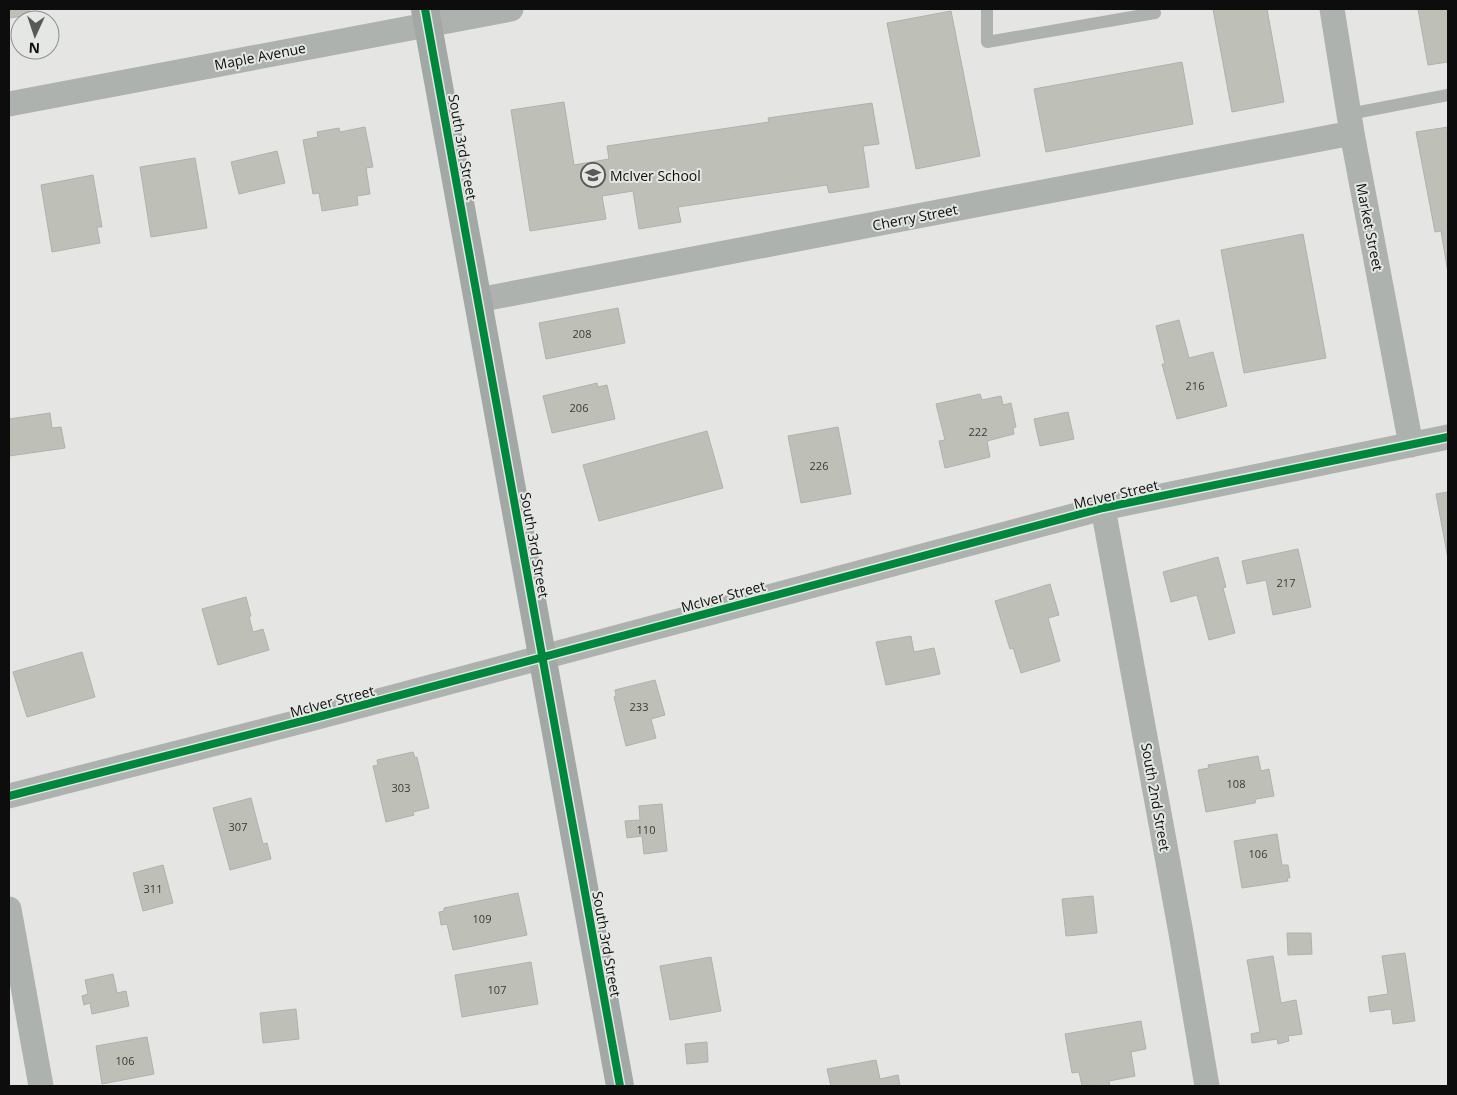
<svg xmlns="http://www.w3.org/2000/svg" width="1457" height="1095" viewBox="0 0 1457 1095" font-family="'Open Sans',sans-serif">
	<rect width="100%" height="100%" fill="#e5e6e4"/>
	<path fill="#bec0b8" stroke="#b0b0af" d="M9,9H29L30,15L9,18Z
		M1213,9H1267L1284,102L1232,112Z
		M1418,9H1448V62L1428,65Z
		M951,11L980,156L916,169L887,23Z
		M1182,62L1193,124L1046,152L1034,89Z
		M564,102L574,165L609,159L607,146L769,122L768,118L872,103L879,144L863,146L869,187L829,193L827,185L678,207L681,222L639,229L633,191L602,196L606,219L530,231L511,110Z
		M365,127L373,167L366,168L370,194L357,196L358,205L322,211L319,193L313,194L303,140L318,137L317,132L339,128L340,132Z
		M1448,127V273L1441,231L1435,232L1416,132Z
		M277,151L285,183L239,194L231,162Z
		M195,158L207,228L151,237L140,167Z
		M93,175L102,227H97L100,243L52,252L41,185Z
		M1303,234L1326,358L1244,373L1221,250Z
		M618,308L625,343L546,359L539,323Z
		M1179,320L1189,358L1213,352L1227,406L1177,419L1162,364H1165L1156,326Z
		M597,383L598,387L607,385L615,419L552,433L543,396Z
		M980,394L982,400L1001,396L1003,405L1011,403L1016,427L1013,428L1014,434L987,441L990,457L945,468L939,441L945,440L936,404Z
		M1068,412L1074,439L1040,446L1034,419Z
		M50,413L52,428L61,427L65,448L9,456V419Z
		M838,427L851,494L801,503L788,436Z
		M707,431L723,488L599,521L583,465Z
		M1448,492V559L1436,494Z
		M1298,549L1311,607L1273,615L1266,580L1247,584L1242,561Z
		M1218,557L1226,587L1223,588L1235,633L1209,640L1197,595L1171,602L1163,572Z
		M1050,584L1059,615L1048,618L1060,661L1021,673L1013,648L1010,649L995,601Z
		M246,597L251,616L249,617L253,632L263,629L269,650L218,665L202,609Z
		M911,636L914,652L934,648L940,674L886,685L876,642Z
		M82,652L95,697L27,717L13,672Z
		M655,680L665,715L651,719L656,738L626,746L614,697L616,696L615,690Z
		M413,752L415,758L417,757L429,808L413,812L414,815L386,822L373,766L378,765L377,760Z
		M1258,756L1261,771L1269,769L1274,796L1256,799L1255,803L1206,812L1198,770L1209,768L1208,765Z
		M251,798L263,844L267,843L271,859L230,870L213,808Z
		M662,804L667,851L644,854L642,836L627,838L625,821L640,820L639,806Z
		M1277,834L1282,865H1288L1290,878H1287L1288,881L1242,888L1234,841Z
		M163,865L173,903L143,911L133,873Z
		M518,893L527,935L453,950L447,924L441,925L439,912L444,911V908Z
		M1093,896L1097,933L1066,936L1062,899Z
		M1287,933H1311L1312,954L1288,955Z
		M1405,953L1415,1021L1393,1024L1391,1009L1370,1012L1368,997L1388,994L1382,956Z
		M1273,956L1281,1003L1296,1000L1302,1034L1288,1036L1289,1041L1278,1044L1277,1039L1252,1043L1251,1034L1260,1032L1247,960Z
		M711,957L721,1011L670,1020L660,966Z
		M531,962L538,1004L462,1017L455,975Z
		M113,974L117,993L126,991L129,1006L92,1014L90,1003L84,1005L82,996L88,994L85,980Z
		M296,1009L299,1039L263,1043L260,1013Z
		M1141,1021L1146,1049L1131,1052L1135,1076L1109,1081L1110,1086H1097V1085L1082,1086L1079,1072L1072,1073L1065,1034Z
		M147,1037L154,1074L102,1084L96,1046Z
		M707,1042L708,1062L687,1064L685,1044Z
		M876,1060L880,1079L898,1075L900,1086H831L827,1069Z"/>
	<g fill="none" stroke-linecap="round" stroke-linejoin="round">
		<path stroke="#adb2af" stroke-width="12" d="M987,9V42L1155,13
			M1349,114L1448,95"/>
		<path stroke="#adb2af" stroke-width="25" d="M1332,9L1352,133L1411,445
			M9,104L511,9
			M478,300L1352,133
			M1103,508L1181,933L1207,1086
			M9,796L318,717L1103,508L1448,437
			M9,909L41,1086"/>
		<path stroke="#a2a8a5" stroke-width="28" d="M425,9L620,1086"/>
		<defs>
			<path id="cycleway" d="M425,9L620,1086
				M9,796L318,717L1103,508L1448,437"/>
		</defs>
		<use href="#cycleway" stroke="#e4e7e3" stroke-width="11"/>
		<use href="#cycleway" stroke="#00873e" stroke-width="8"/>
	</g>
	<defs>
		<symbol id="school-ring" viewBox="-11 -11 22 22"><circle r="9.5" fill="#e4e7e3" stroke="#585958" stroke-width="1.5"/><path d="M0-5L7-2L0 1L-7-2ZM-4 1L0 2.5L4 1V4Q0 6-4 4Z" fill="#585958"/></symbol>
	</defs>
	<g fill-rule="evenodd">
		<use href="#school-ring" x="579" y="161" width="28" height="28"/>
	</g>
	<g text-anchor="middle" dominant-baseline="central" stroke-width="4" stroke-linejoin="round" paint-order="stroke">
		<g font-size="11" fill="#383a37">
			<text x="582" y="333">208</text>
			<text x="1195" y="385">216</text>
			<text x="579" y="407">206</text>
			<text x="978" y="431">222</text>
			<text x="819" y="465">226</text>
			<text x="1286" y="582">217</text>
			<text x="639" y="706">233</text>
			<text x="1236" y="783">108</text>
			<text x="401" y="787">303</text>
			<text x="238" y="826">307</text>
			<text x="646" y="829">110</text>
			<text x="1258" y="853">106</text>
			<text x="153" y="888">311</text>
			<text x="482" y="918">109</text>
			<text x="497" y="989">107</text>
			<text x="125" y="1060">106</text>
		</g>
		<g font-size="14" fill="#0c0d0c" stroke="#e4e7e3">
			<text transform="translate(260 56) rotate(-11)">Maple Avenue</text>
			<text transform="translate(463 147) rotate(80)">South 3rd Street</text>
			<text transform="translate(915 217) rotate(-11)">Cherry Street</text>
			<text transform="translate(1370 227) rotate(79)">Market Street</text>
			<text transform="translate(1116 494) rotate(-13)">McIver Street</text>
			<text transform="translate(535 545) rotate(80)">South 3rd Street</text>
			<text transform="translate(723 596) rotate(-15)">McIver Street</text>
			<text transform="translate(332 701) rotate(-15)">McIver Street</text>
			<text transform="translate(1156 797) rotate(80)">South 2nd Street</text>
			<text transform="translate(607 944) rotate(80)">South 3rd Street</text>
		</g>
		<g font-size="14" fill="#0c0d0c" stroke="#e4e7e3" text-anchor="start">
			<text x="610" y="175">McIver School</text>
		</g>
	</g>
	<rect width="1457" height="1095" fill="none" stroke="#0c0d0c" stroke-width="20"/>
	<g transform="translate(35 35) rotate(183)"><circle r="24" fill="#e4e7e3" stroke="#8e908d"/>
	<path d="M0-4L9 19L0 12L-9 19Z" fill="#585958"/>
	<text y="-8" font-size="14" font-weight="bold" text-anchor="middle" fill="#0c0d0c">N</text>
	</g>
</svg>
